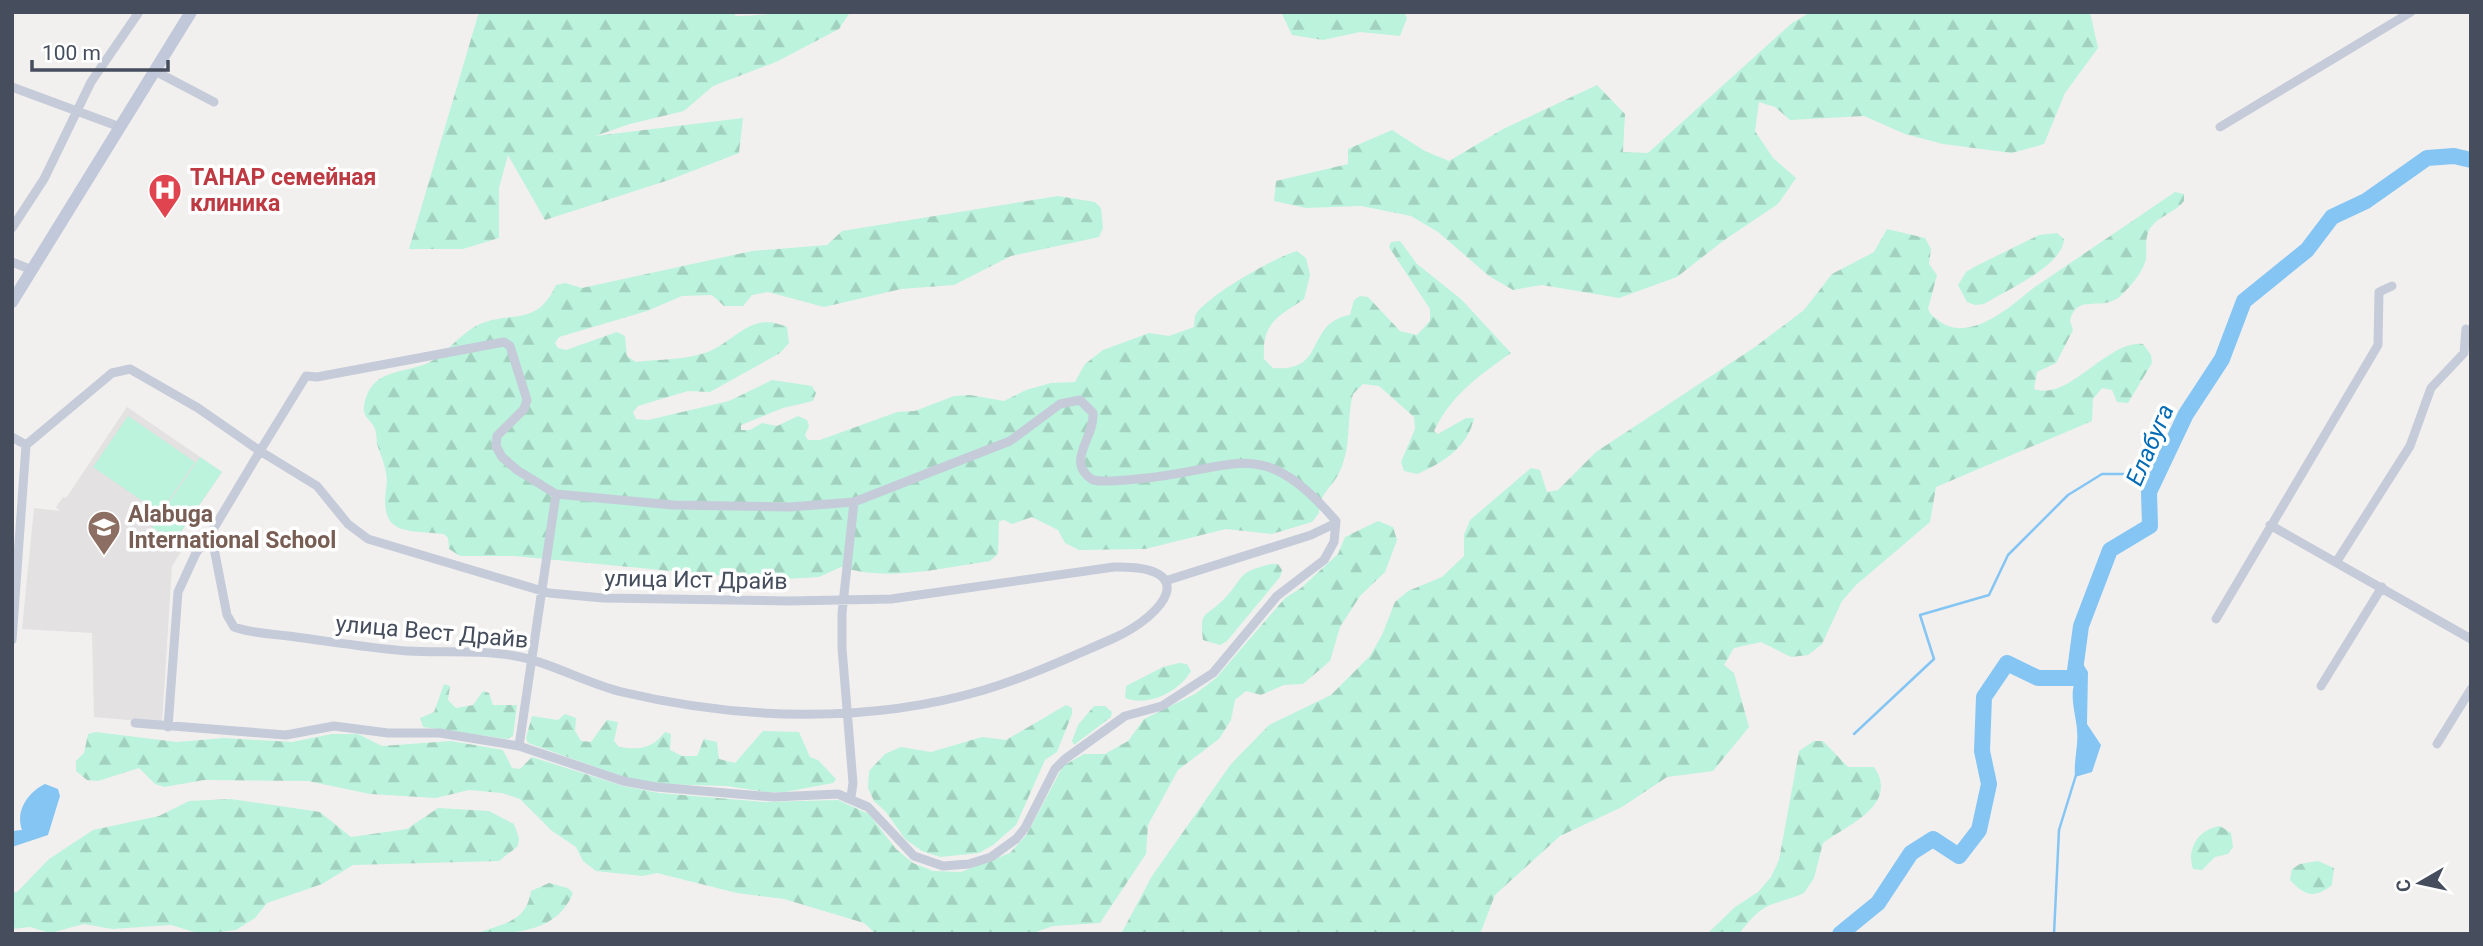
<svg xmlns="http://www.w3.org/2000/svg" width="2483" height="946" viewBox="0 0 2483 946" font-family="Roboto,sans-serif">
	<defs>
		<pattern id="forest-firs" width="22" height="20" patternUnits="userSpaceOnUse" patternTransform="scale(1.75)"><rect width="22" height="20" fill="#bbf3dc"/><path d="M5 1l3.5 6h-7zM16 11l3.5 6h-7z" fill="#a2d2bf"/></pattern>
	</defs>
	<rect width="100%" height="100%" fill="#f2f0ef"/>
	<path fill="#e3e1e1" d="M127,407L222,472L174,542L183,549L172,566L162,723L94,717L92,633L22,629L34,508L60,511L56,507L63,497L66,498Z"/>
	<path fill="url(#forest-firs)" d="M479,12H733L736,16C773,16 812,6 849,14L839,29L776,62L713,86L684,111L630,124L595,136L743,118L739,153L669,180L545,220L508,155L499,188V238L463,249H409Z
		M1281,12H1404L1407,18L1400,36L1360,32L1323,40L1292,35Z
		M1811,12H2090L2098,48L2065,93L2044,144L2012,153L1943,144L1905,134L1864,116L1790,120L1775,107L1759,102L1755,131L1773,158L1796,178L1778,204L1723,241L1677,277L1619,298L1542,285L1513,290L1489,276L1438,232L1411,216L1361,206L1306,208L1274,201L1276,181L1348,164V149L1392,130L1425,151L1449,161L1503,129L1597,85L1625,114L1623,152L1648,153L1792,23Z
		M2175,192L2184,194V201C2175,213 2160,215 2151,227C2144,237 2147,248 2146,259C2143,272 2128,290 2118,298C2100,311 2076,293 2070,321L2073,330L2056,363L2037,372L2034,389C2069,402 2107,340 2143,344L2151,355L2152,363L2128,403L2117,402L2112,390L2102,388L2093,399L2092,421L1936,487L1930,522L1856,585L1842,601L1822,644L1808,655L1791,657L1761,642L1734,648L1724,665L1734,673L1749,727L1713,771L1667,777L1622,807L1560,836L1495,895L1480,934H1121L1152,876L1231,764L1269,725L1331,695L1370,656L1382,635L1395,602L1408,591L1442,577L1464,556V535L1470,520L1531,468L1540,470L1547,492L1558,490L1596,452L1755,347L1804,310L1832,274L1874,252L1887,229L1925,238L1931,249L1929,264L1937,275L1928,309C1931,316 1934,317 1939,321C1969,343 2008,309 2032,289Z
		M1058,196L1095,202L1101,208L1103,228L1099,237L1011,256L954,285L901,289L824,307L768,292L752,295L743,306H724L712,295L682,296L647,311L559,337L555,343L558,348L566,350L617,332L625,336L627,356L636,362C658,359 687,360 708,352C738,339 752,311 787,327L789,343L780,353L710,392L688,391L638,406L633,412L636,419L648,420L729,401L772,380L812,386L816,393L813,401L783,408L741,425V430H750L762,423L777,426L798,416L807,420L809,426L805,435L808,440H820L897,412L915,411L954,396L970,395L1004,401L1026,390L1051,383L1075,382L1085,364L1103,350L1149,333L1169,336L1194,327C1194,326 1195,317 1195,316C1203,298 1277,256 1297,251L1306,258L1310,275L1304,299C1276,318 1262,323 1264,359L1273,368C1328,373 1304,323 1350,315L1354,300L1360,296L1368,297L1400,331L1417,335L1430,321V309L1389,247L1391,242L1400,241L1417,264L1461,299L1511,353C1480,375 1451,395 1434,431L1438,434L1466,418H1474C1468,447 1443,463 1417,474L1404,471L1401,462L1415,429L1414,417L1379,386L1363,384L1353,394C1346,421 1352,450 1338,475C1329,490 1319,495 1319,513L1312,522L1272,534L1226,529L1145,549L1079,550L1065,543L1058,530L1032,517L1012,524L1004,520L999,521L998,554L990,561C941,568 890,582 841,567L819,577L767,580L514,556H460L449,549L448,538L444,534C407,530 380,536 386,490C389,472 383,462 377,444C376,439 377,434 375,429C372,420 362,418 364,406C371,367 403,375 430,362C447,353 459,335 476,326C510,309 536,329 556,285L565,283L582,288L752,251L827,245L842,231Z
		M2057,233L2064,239C2063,266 2006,290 1984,304L1975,305L1967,302L1958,285L1966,272L1974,267L2039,235Z
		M1378,521L1393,527L1397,540L1385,572L1360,596L1340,627L1330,661L1303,684L1284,685L1261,695L1246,691L1235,700L1231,720L1219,739L1178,770L1148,825L1146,854L1100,923L1053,926L1033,933L876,934L864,923L784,899L737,893L657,873L642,876L596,871L583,861L576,847L552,831L520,799L502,793L469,790L436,798L370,794L308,781L204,780L164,787L155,784L139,768L98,781L87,780L76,771V761L84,753L88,734L96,732L177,742L224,738L292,742L332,734H358L382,746L451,741L503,750L512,768L520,769L532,757L623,786L659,793L764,802L838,800L869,814L896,849L913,863L933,871L961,872L1010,853L1027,834L1063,766L1084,754H1105L1128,741L1144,719L1195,694L1216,678L1285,598L1301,588L1338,554L1345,537Z
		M1271,564H1278L1282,570L1280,577L1227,641L1220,645L1203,640C1199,609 1206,618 1224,599C1246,576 1235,573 1271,564Z
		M1179,663L1187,664L1191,671C1179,692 1148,707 1125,698L1126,686L1163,667Z
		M444,684L450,686L448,700L456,708L473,705L483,691L489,693L493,705H517L513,736L507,739L423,727L420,718L434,712Z
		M1066,705L1072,708V714L1057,752L1045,760L1016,825L993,845L979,853L940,857L922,851L905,839L886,812L874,801L868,788L869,771L885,754L901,747L931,752L982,737L1006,740Z
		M1094,706H1105L1112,712L1111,717L1074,745L1072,741L1078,725Z
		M565,714L576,718L575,731L581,741L591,742L607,720L618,722L614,741L619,747C639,750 652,749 665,732L671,734L670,750L682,756H697L704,739L717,742L719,759L735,763L763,731L799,732L810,757L818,760L836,779L833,783L785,792H766L727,786L658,784L624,777L528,743L526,738L532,716L558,720Z
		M1814,741H1823L1848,767H1874C1900,805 1847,825 1823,843L1814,878L1804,893C1768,908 1766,899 1739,934H1707L1735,907L1758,892L1771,877L1779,860L1799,751Z
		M231,799L320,812L351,837L407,829L438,808L489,811L514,824L519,838L518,846L499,861L353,865L322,884L267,903L255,918L236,930L201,934L171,925L112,929L84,924L50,933L30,927L12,929V892H17L49,859L93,830L159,816L189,801Z
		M2220,826L2231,833L2233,847L2228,854L2215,857L2202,870L2193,869C2186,848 2199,829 2220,826Z
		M2318,861L2334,868L2332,885C2314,899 2305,896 2290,880L2292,869L2300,864Z
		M549,883L568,888L573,893C557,933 513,934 475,934C503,923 526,923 531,891Z"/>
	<path fill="#bbf3dc" d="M128,416L195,462L160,513L93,467Z
		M200,457L222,472L174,542L152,527Z"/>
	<path fill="#85c5f3" d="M2083,664L2088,672L2087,724L2101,745L2092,772L2075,777C2074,765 2076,756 2077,744C2080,713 2062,696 2083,664Z
		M45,784L58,789L60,796L48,835L12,847V831L22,830C15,811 28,792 45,784Z"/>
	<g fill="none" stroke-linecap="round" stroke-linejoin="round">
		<path stroke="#85c5f3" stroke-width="2.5" d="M1854,734L1934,659L1920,615L1989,595L2008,555L2068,495L2102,474H2158
			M2054,934L2059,830L2076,775"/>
		<path stroke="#85c5f3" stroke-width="16" d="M1840,934L1878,903L1911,853L1933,839L1959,856L1979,830L1989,784L1982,751L1984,697L2007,663L2038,678H2074L2081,626L2110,550L2150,526L2149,492L2186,414L2222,359L2244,301L2307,250L2332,217L2366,201L2427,158L2454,156L2471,160"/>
		<path stroke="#c5cbd8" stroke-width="9" d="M155,71L214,102
			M12,87L120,127
			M2220,127L2411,12
			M12,228L44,179L91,82L139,12
			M12,262L32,270
			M12,437L26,445
			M26,445L112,373L130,369L198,408L260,451L211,533L227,615L234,627C253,634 276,634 296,637C333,642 370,648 407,651C438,653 470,650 502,654C545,658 581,682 622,692C739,720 869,724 984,690C1028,677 1070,657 1112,639C1166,615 1202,565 1114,567L891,599L789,601L603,598L549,593L368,539L348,524L317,486L260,451L306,376L317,377L504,342L510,346L527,400L524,409L497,436L496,446L502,457L517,470L556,494L673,505L790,507L854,502L1010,441L1060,404L1080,400L1093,413C1095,438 1064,462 1093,480C1108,483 1122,480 1137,479C1237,471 1258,431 1336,521L1334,542L1324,560L1277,596L1213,673L1162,706L1125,716L1065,759L1055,769L1025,828L1016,839L991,857L969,864L943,866L914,856L868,807L838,794L774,797L656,787L623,781L519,746L440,733H388L334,726L286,735L135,723
			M2270,525L2471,639
			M2337,561L2410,446L2431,388L2464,353L2466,329
			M1165,581L1311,535L1336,523
			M2216,619L2378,345L2379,292L2392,286
			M12,640L26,445
			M2321,686L2382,587
			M168,727L178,592L196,553L211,533
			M2437,744L2471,689
			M519,746L556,494
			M851,797L853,783L842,648V613L854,502"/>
		<path stroke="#c1c8da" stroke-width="12" d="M12,302L191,12"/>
	</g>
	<defs>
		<symbol id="hospital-pin" viewBox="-11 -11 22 30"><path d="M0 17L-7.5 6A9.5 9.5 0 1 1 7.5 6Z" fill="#e0444e" stroke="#fff"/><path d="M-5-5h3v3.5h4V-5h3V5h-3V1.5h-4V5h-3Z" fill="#fff"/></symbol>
		<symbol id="school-pin" viewBox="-11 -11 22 30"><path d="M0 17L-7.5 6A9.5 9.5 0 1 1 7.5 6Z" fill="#8d6e63" stroke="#fff"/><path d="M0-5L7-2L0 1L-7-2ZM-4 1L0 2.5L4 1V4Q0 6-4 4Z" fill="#fff"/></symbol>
	</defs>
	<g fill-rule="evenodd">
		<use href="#hospital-pin" x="146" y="171" width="38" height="52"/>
		<use href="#school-pin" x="85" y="508" width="38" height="52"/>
	</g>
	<g text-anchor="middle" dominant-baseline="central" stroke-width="7" stroke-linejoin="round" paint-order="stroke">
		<g font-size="23" font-weight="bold" fill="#be3a42" stroke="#fff" text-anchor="start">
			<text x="190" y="177">ТАНАР семейная<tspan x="190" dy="26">клиника</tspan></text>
		</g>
		<g font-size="23" font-weight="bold" fill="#785e54" stroke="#fff" text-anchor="start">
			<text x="128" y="514">Alabuga<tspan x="128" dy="26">International School</tspan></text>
		</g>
		<g font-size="23" fill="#464e5e" stroke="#fff">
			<text transform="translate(696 580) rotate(1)">улица Ист Драйв</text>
			<text transform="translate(432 632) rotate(5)">улица Вест Драйв</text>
		</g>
		<g font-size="24" font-style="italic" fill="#016bb6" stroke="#fff">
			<text transform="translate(2150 445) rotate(-67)">Елабуга</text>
		</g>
	</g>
	<rect width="2483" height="946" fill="none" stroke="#464e5e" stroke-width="28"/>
	<g transform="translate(2420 883) rotate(261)" stroke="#ffffff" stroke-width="5" paint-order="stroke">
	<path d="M0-5L12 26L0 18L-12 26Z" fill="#464e5e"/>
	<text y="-10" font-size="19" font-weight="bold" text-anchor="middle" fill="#464e5e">С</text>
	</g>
	<path d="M32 60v10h136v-10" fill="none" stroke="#464e5e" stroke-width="3.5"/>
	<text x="42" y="60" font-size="21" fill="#464e5e" stroke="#ffffff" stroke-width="5" paint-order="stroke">100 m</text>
</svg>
